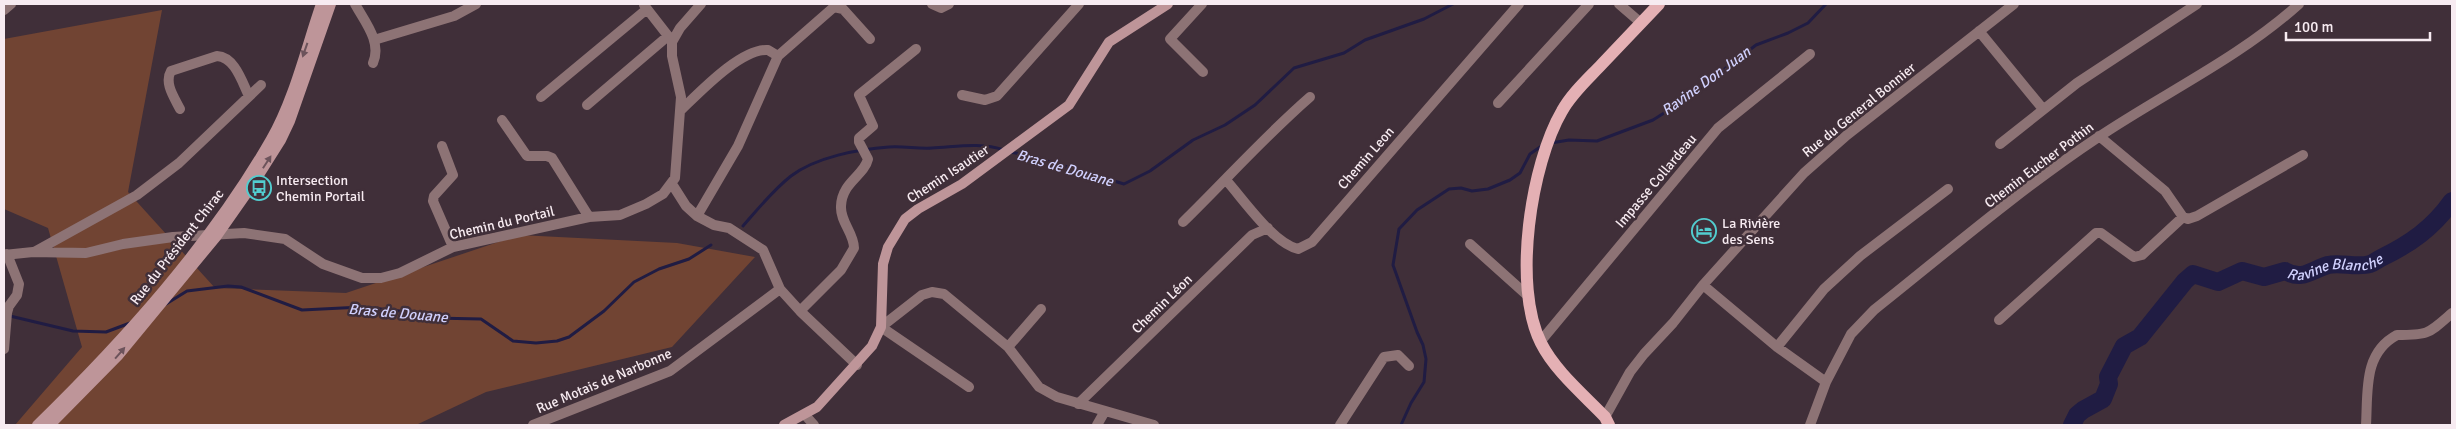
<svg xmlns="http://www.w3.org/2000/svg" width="2456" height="429" viewBox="0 0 2456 429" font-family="Signika,sans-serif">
	<rect width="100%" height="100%" fill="#402f39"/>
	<path fill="#714433" d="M162,10L128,192L215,288L346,293L519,235L677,243L755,257L672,347L486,392L416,425H15L82,347L48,228L4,209V39Z"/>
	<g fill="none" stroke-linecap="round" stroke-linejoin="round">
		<path stroke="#201c43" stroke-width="3" d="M1551,143L1569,140L1597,141L1653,120L1683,101L1756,45L1788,33L1808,23L1826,4
			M1010,152L1027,155L1124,184L1150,171L1193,140L1225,125L1255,105L1294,68L1344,53L1365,40L1424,19L1453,4
			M743,226C758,209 773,190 791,176C816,157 859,149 889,147C904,146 918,149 932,148C956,147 980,142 1004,150
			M166,304L187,291L228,286L241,287L302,310L362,307L418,313L433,318L481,319L513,341L536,343L557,341L569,337L604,311L634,282L659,269L689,259L711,245
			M10,316L73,331L106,332L130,323
			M1401,425L1411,403L1424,382L1426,359L1423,345L1417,332L1393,265L1399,229L1417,210L1449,189L1461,188L1472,191L1488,189L1510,180L1520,173L1530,154L1543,145"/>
		<path stroke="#201c43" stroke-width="18" id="s1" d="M2072,425L2077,415L2083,410L2103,399L2109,384L2108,377L2124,346L2140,337L2185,281L2193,274L2218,282L2242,271L2264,277L2285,271C2303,281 2311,270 2328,265C2341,262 2357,268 2370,264C2374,263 2377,260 2381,258C2410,244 2433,228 2452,201"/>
		<path stroke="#8d7375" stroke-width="10" d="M355,4C365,22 382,42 373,63
			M932,4L941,8L949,4
			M1202,4L1170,39L1203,72
			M1619,4L1641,23
			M644,5L672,41
			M4,10L11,4
			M1979,31L2043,109
			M374,40L454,16L476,4
			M962,95L985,100L997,96L1079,4
			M541,97L647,9
			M1498,103L1589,4
			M587,105L668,36
			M180,109C174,97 164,83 171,71L217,56C235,57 242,82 249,96
			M680,111C699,93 741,48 768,50L778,56
			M502,120L527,156H547L552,158L589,217
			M2099,136L2165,191L2183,217L2188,219L2197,216L2303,155
			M2000,144L2077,83L2197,4
			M442,146L453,175L434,196L433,201L453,247
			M1226,180C1244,200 1273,243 1298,249L1312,242L1519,4
			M672,184L686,206L697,216L714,225L729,228L763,250L780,289L800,311L857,365
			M697,216L738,146L778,56L834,7L843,9L870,39
			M1183,222C1226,180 1265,136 1310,97
			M1470,244L1528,296
			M34,252L137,195L179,163L261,85
			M4,255L33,252L86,253L123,244L173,237L244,233L285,239L323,264L362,278H381L400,273L453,247L589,217L620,215L646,204L663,194L675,178L681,97L672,56V42L680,28L701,4
			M1703,285L1777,347L1826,382
			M800,311L841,270L854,248C854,233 840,222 841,206C842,182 864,176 868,159L859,142V138L873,126L859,95L916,49
			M1999,320L2096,233H2101L2134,257L2142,255L2183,217
			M1540,342L1718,128L1810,54
			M1008,347L1041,309
			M1777,347L1824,289L1860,256L1948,189
			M4,349L7,313L9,306L17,295L19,284L7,254
			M969,387L881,327L922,295L932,292L944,294L1008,347L1039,387L1057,397L1154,425
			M1078,404L1252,235L1268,228
			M805,415L814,425
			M1605,417L1630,372L1644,354L1673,323L1703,285L1804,173L1847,135L2014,4
			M533,425L670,371L780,289
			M1097,425L1105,411
			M1340,425L1384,357L1398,355L1409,366
			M1810,425L1826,382L1851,334L1874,310C1947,252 2019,190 2097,138C2164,93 2239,58 2299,4
			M2366,425C2368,391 2363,353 2397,335C2429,335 2428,334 2452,313"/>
		<path stroke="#be9599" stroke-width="10" d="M37,425C123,341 211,244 271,139C294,99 306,47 321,4
			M50,425L118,356L217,236L252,186L281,140L290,121L331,4
			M784,425L817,407L872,346L881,327L883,264L888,247L905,219L918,209L962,184L1069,105L1109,42L1168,4"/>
		<path stroke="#e4b0b4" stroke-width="12" d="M1609,425L1605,417C1584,395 1555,371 1541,343C1512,286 1531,164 1562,111C1572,93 1588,79 1602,64C1621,44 1640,24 1659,4"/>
	</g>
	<defs><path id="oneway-solid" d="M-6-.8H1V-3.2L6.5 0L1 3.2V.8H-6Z" transform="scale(1.25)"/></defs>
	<g fill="#6c535b">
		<use href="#oneway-solid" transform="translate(305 50) rotate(109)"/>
		<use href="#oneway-solid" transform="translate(267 162) rotate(-57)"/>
		<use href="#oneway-solid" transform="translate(120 353) rotate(-49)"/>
	</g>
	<defs>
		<symbol id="bus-ring" viewBox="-11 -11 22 22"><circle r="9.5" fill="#402f39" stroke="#52cdcf" stroke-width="1.5"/><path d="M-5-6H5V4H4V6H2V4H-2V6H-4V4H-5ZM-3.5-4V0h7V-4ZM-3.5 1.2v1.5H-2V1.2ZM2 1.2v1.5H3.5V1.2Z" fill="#52cdcf"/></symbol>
		<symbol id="hotel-ring" viewBox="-11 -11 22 22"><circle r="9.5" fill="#402f39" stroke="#52cdcf" stroke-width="1.5"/><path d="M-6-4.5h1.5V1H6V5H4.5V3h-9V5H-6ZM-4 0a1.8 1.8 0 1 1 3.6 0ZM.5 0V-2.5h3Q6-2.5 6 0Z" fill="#52cdcf"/></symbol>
	</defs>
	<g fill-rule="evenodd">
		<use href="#bus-ring" x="245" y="174" width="28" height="28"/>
		<use href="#hotel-ring" x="1690" y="217" width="28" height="28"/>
	</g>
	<g text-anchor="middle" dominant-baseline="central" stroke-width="5" stroke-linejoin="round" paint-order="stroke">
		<g font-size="14" fill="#f7ebf1" stroke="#402f39">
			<text transform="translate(1859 110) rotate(-39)">Rue du General Bonnier</text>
			<text transform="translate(1366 158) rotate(-49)">Chemin Leon</text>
			<text transform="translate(2039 165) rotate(-37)">Chemin Eucher Pothin</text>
			<text transform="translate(948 174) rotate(-33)">Chemin Isautier</text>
			<text transform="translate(1656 181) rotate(-50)">Impasse Collardeau</text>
			<text transform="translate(502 223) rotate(-13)">Chemin du Portail</text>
			<text transform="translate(177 247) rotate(-52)">Rue du Président Chirac</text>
			<text transform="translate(1162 304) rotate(-44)">Chemin Léon</text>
			<text transform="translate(604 381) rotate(-23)">Rue Motais de Narbonne</text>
		</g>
		<g font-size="14" fill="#f7ebf1" stroke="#402f39" text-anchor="start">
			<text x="276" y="180">Intersection<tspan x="276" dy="16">Chemin Portail</tspan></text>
			<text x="1722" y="223">La Rivière<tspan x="1722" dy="16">des Sens</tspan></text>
		</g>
		<g font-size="15" font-style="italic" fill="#d0d0fd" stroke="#402f39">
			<text transform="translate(1706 81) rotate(-36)">Ravine Don Juan</text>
			<text transform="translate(1065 168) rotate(16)">Bras de Douane</text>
			<text stroke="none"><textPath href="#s1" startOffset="350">Ravine Blanche</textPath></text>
			<text transform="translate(398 313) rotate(5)">Bras de Douane</text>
		</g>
	</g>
	<rect width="2456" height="429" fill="none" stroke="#f7ebf1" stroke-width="10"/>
	<path d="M2286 32v8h144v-8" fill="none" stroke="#f7ebf1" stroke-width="2.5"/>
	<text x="2294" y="32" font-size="15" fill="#f7ebf1" stroke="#402f39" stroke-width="4" paint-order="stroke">100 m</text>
</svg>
